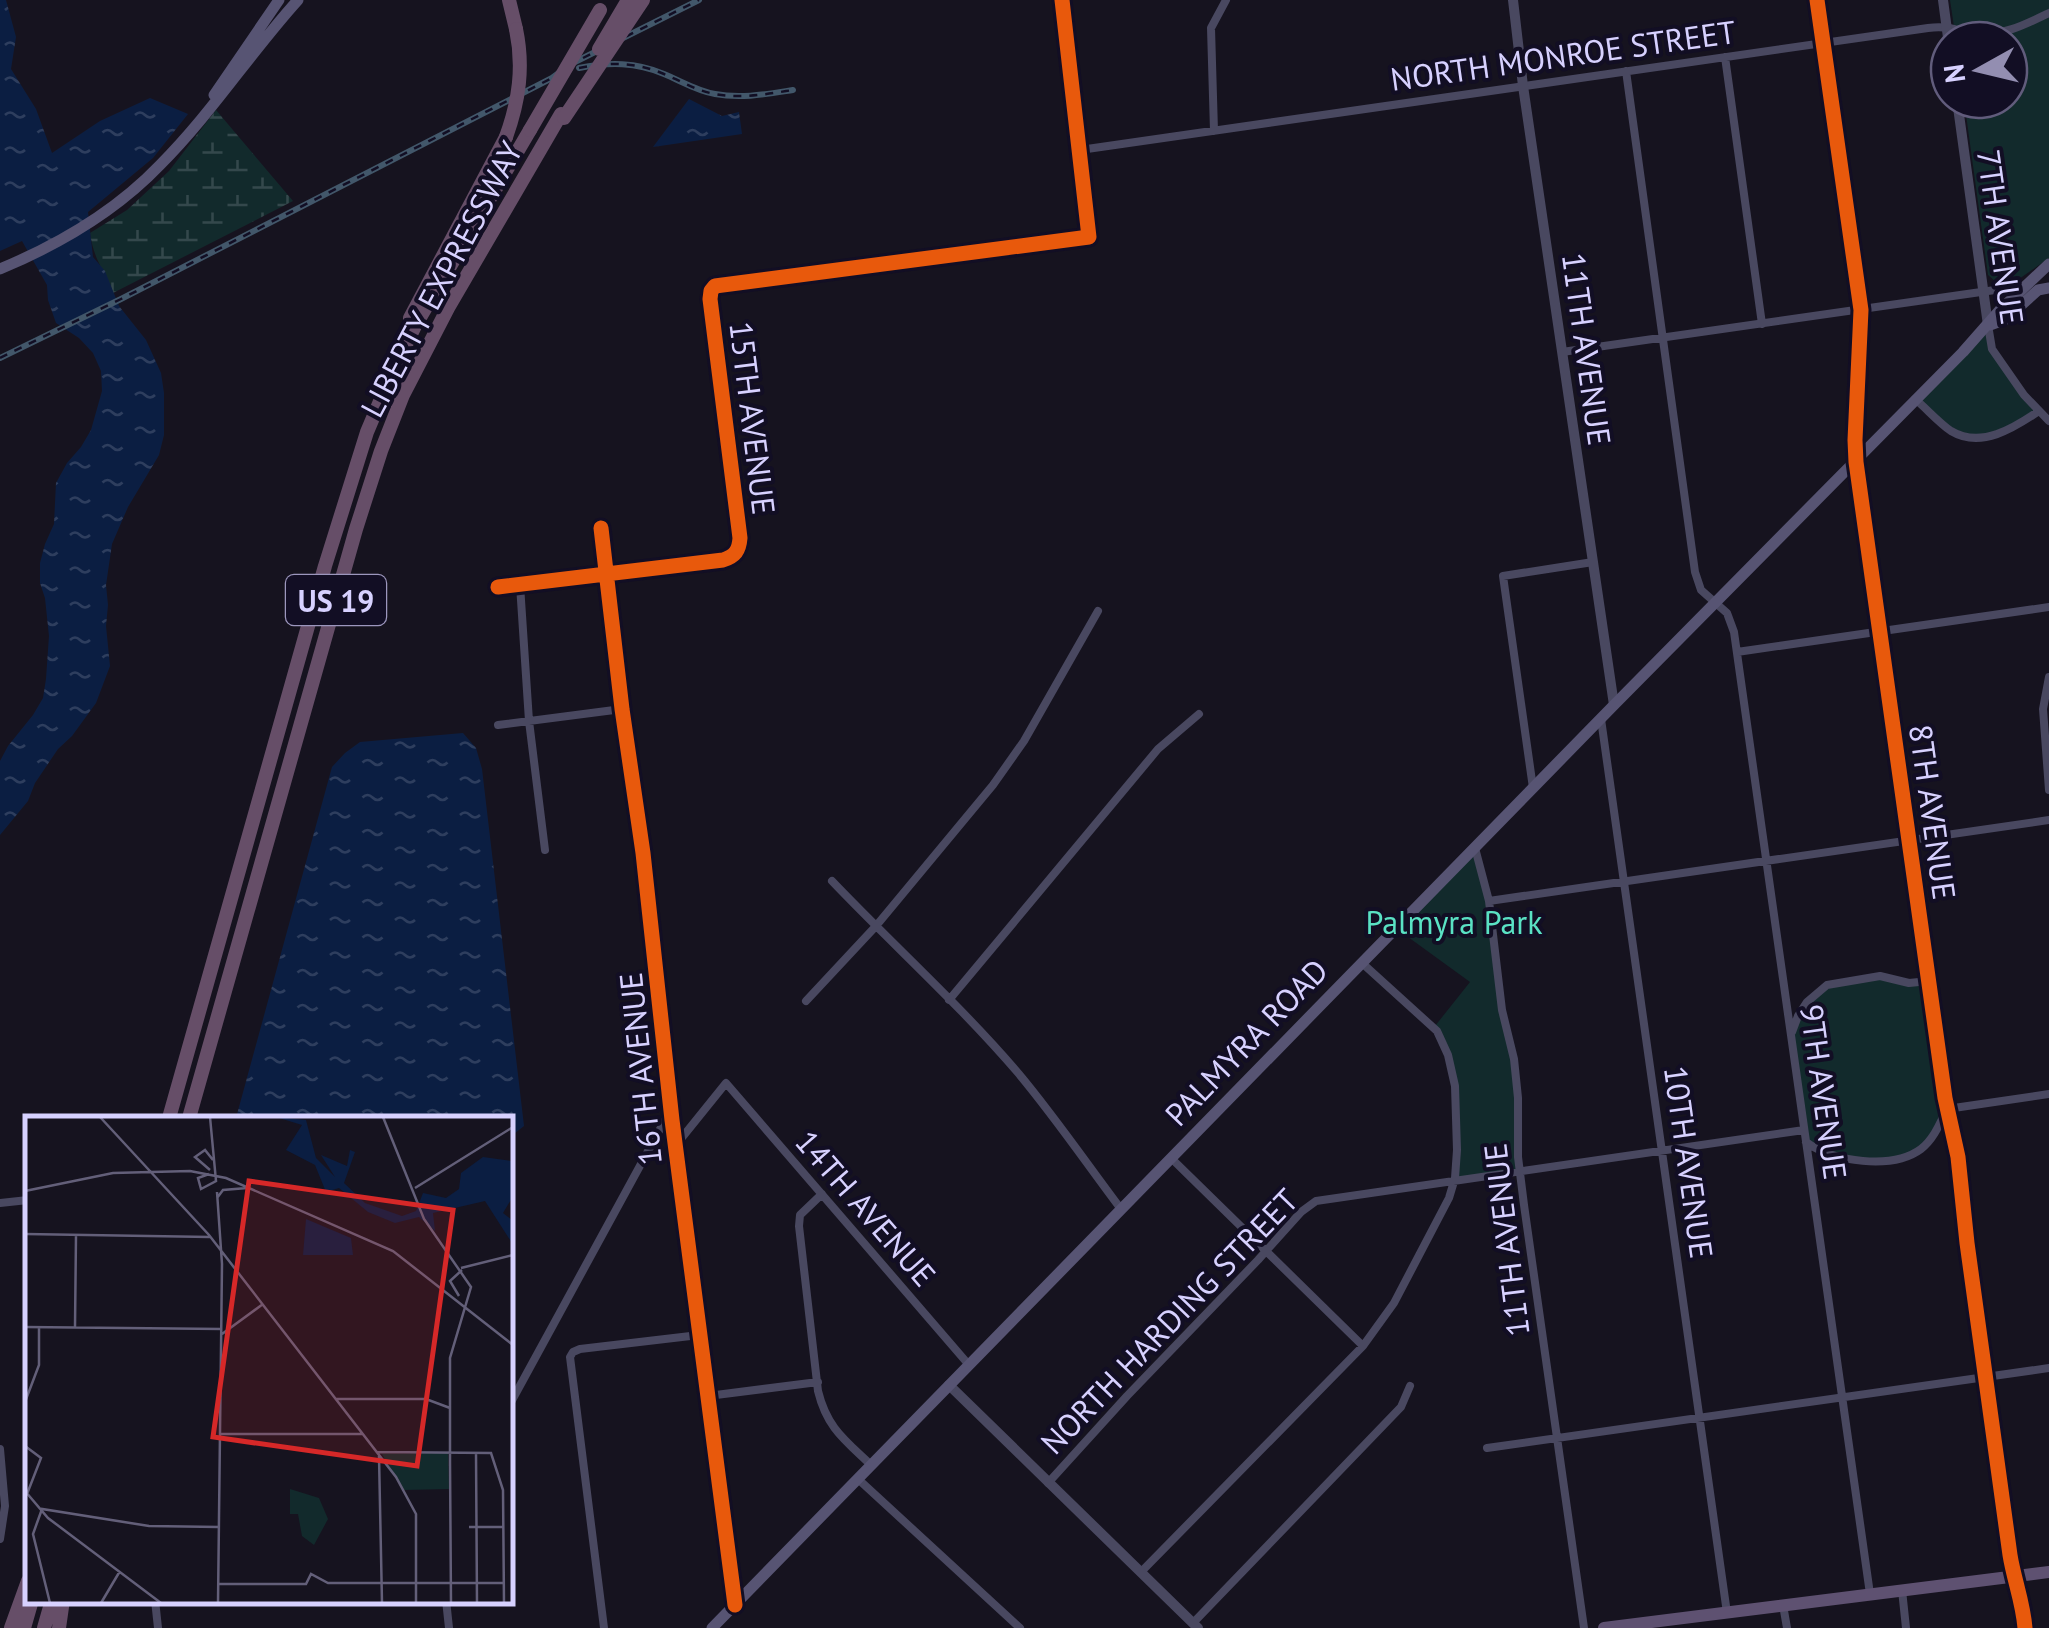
<svg xmlns="http://www.w3.org/2000/svg" width="2049" height="1628" viewBox="0 0 2049 1628" font-family="'PT Sans',sans-serif">
	<defs>
		<pattern id="wetland-marsh" width="20" height="14" patternUnits="userSpaceOnUse" patternTransform="scale(2.5)"><rect width="20" height="14" fill="#122a2c"/><path d="M1 5h8M5 5V1M11 12h8M15 12V8" fill="none" stroke="#34484c"/></pattern>
		<pattern id="water-ripples" width="26" height="14" patternUnits="userSpaceOnUse" patternTransform="scale(2.5)"><rect width="26" height="14" fill="#0b1e42"/><path d="M2 4q2-2 4 0t4 0M15 11q2-2 4 0t4 0" fill="none" stroke="#2e3e5e"/></pattern>
	</defs>
	<rect width="100%" height="100%" fill="#16131f"/>
	<path fill="url(#wetland-marsh)" d="M216,110L293,201L113,293C103,268 94,260 90,233L127,210L169,171Z"/>
	<path fill="#122a2c" d="M1950,0H2049V258L2019,279L1996,282L1988,275L1964,100H2009V40H1956Z
		M1987,327L1990,346L2038,411L2023,421L1978,437L1950,428L1916,399Z
		M1474,849L1481,872L1513,1059L1518,1169L1455,1180L1456,1086L1435,1026L1470,982L1397,929Z
		M1879,977L1929,982L1946,1109L1931,1139L1903,1158H1844L1807,1141L1791,1037L1798,1016L1820,989Z"/>
	<path fill="url(#water-ripples)" d="M0,0H6L16,37L11,69L36,109L52,153L100,121L150,98L188,114L153,158L88,212L93,257L105,271L119,306L146,340L161,373L164,393V435L159,455L128,507L112,544L106,585L108,605L106,626L110,666L96,703L72,736L58,749L35,783L28,801L0,835V761L8,746L33,715L43,698L46,679L49,636L45,598L40,583V563L45,544L54,524L56,483L67,463L81,447L91,430L102,391L101,371L93,353L79,338L56,323L48,300L47,285L22,241L0,251Z
		M689,99L722,116L739,112L742,134L653,147Z
		M463,733L476,748L482,769L524,1126L510,1137V1118H236L332,767L345,753L360,742Z"/>
	<g fill="none" stroke-linecap="round" stroke-linejoin="round">
		<path stroke="#494860" stroke-width="8" d="M1817,0L1861,310L1855,440L1856,462
			M1725,57L1762,324
			M1626,71L1695,572L1701,590L1727,613L1734,632L1870,1594
			M1214,131L1211,28L1226,0
			M1080,150L1928,28C1951,25 1957,32 1978,33C2004,36 2026,24 2049,13
			M1988,325L1992,349L2024,395L2049,421
			M1562,352L2023,286
			M1915,399C1927,409 1938,422 1951,431C1981,449 2014,428 2039,411
			M601,528L622,709L643,853L672,1120L735,1605
			M520,585L529,721L545,850
			M498,587L723,560C735,556 739,551 740,538L710,299L711,291L715,286L1089,237L1062,0
			M1737,652L2049,607
			M2049,677L2043,709L2049,790
			M1601,719L1727,1613
			M498,725L622,709
			M1533,788L1503,576L1593,562
			M1475,848L1489,901L1502,1010L1514,1059L1518,1098V1157L1524,1205L1584,1628
			M832,881C894,946 961,1006 1019,1074C1055,1117 1087,1164 1121,1209
			M1489,901L2049,820
			M949,1000L1158,749L1199,714
			M806,1001L876,926L993,785L1024,741L1098,611
			M1792,1032L1798,1016L1807,1002L1827,985L1880,976L1909,983L1929,981
			M1806,1142C1832,1162 1893,1170 1921,1149C1934,1139 1940,1123 1947,1109L2049,1094
			M676,1145L726,1083L969,1365
			M1171,1158L1363,1346
			M822,1194L800,1215L799,1226L818,1391C827,1428 845,1440 871,1465
			M0,1203L28,1200
			M708,1396L818,1382
			M510,1404L671,1109
			M1487,1448L2049,1368
			M0,1449L5,1506L0,1539
			M858,1479L1020,1628
			M1048,1483L1127,1396L1258,1260L1301,1212L1316,1201L1804,1130
			M1141,1572L1363,1346L1394,1303L1449,1198L1455,1178L1457,1150L1455,1086L1448,1055L1437,1031L1362,963
			M2014,1576L2020,1591L2025,1628
			M1902,1590L1906,1628
			M155,1600L158,1628
			M446,1600L449,1628
			M1783,1605L1787,1628
			M1193,1623L1401,1407L1410,1386
			M604,1628L570,1357L573,1352L580,1349L699,1335"/>
		<path stroke="#494860" stroke-width="10" d="M1513,0L1523,86L1614,705
			M1943,0L1949,45
			M1957,100L1988,325
			M1856,462L1945,1098L1958,1157L1967,1243L2014,1576
			M949,1385L1198,1628"/>
		<path stroke="#575473" stroke-width="11" d="M214,95L279,0
			M0,269C60,244 115,212 160,165C211,114 250,53 298,0
			M1990,325L2006,319L2038,290L2049,288
			M712,1628L1614,705L1963,352L2000,310L2049,264"/>
		<path stroke="#5e5171" stroke-width="12" d="M1604,1628L2049,1572"/>
		<path stroke="#664e68" stroke-width="14" d="M509,0L516,29
			M410,318L506,137
			M169,1118L325,566L367,432L392,373L415,326L530,130
			M189,1118L356,529L381,451L403,395L448,308L561,114
			M11,1628L28,1581
			M24,1628L32,1600
			M44,1628L52,1600
			M59,1628L63,1600"/>
		<defs>
			<path id="rail" d="M579,68C609,62 636,62 664,74C681,81 697,91 715,94C741,99 767,94 793,90
				M0,358L121,299L552,78L571,64L699,0"/>
		</defs>
		<use href="#rail" stroke="#42576a" stroke-width="6"/>
		<use href="#rail" stroke="#120e24" stroke-width="2.5" stroke-dasharray="8" stroke-linecap="butt"/>
		<path stroke="#664e68" stroke-width="14" d="M599,49L628,0
			M564,118L643,0
			M530,130L600,10
			M506,137C519,101 524,67 516,29"/>
		<defs>
			<path id="cycleway" d="M1817,0L1861,310L1855,440L1856,462L1945,1098L1958,1157L1967,1243L2010,1555C2014,1580 2023,1602 2025,1628
				M601,528L622,709L643,853L672,1120L735,1605
				M498,587L723,560C735,556 739,551 740,538L710,299L711,291L715,286L1089,237L1062,0"/>
		</defs>
		<use href="#cycleway" stroke="#120e24" stroke-width="21"/>
		<use href="#cycleway" stroke="#e8590c" stroke-width="15"/>
	</g>
	<g text-anchor="middle" dominant-baseline="central" stroke-width="8" stroke-linejoin="round" paint-order="stroke">
		<rect fill="#120e24" stroke="#9c96bd" stroke-width="2.5" x="286" y="575" width="100" height="50" rx="8"/>
		<g font-size="30" font-weight="bold" fill="#d7d1ff">
			<text x="336" y="600">US 19</text>
		</g>
		<g font-size="32" fill="#d7d1ff" stroke="#120e24">
			<text transform="translate(1563 55) rotate(-8)">NORTH MONROE STREET</text>
			<text transform="translate(2001 237) rotate(82)">7TH AVENUE</text>
			<text transform="translate(441 279) rotate(-62)">LIBERTY EXPRESSWAY</text>
			<text transform="translate(1587 349) rotate(82)">11TH AVENUE</text>
			<text transform="translate(753 418) rotate(83)">15TH AVENUE</text>
			<text transform="translate(1933 812) rotate(82)">8TH AVENUE</text>
			<text transform="translate(1246 1042) rotate(-46)">PALMYRA ROAD</text>
			<text transform="translate(640 1069) rotate(-96)">16TH AVENUE</text>
			<text transform="translate(1824 1092) rotate(82)">9TH AVENUE</text>
			<text transform="translate(1689 1162) rotate(82)">10TH AVENUE</text>
			<text transform="translate(866 1208) rotate(49)">14TH AVENUE</text>
			<text transform="translate(1506 1240) rotate(-97)">11TH AVENUE</text>
			<text transform="translate(1169 1321) rotate(-46)">NORTH HARDING STREET</text>
		</g>
		<g font-size="32" fill="#5ae2c4" stroke="#120e24">
			<text x="1454" y="922">Palmyra Park</text>
		</g>
	</g>
	<g transform="translate(25 1116)">
		<rect width="488" height="488" fill="#16131f"/>
		<path d="M423,337L424,373L378,374L357,338ZM265,373L294,382L303,403L289,429L277,420L273,398H265Z" fill="#122a2c"/>
		<path d="M251,1L281,4L291,42L310,61L296,39L322,50L325,34L330,36L319,67L340,87L377,100L391,95L398,77L421,82L434,73L436,57L458,41L487,45V82L478,97L487,104V127L460,85L408,97L410,115L394,101L370,107L343,96L314,72L301,76L290,49L261,34L277,9ZM281,103L326,122L328,139H278Z" fill="#0b1e42"/>
		<path fill="none" stroke="#635f79" stroke-width="2.5" d="M75,1L184,119L371,361L391,398V487M358,1L399,103L446,171L425,242V350M185,54L170,41L180,34L188,44M184,58L173,62L176,73L191,65L185,1M390,72L488,11M0,75L88,57L165,55L201,62L368,135L488,229M192,76L197,148L193,487M192,82L198,74L222,72M0,118L185,121M436,152L488,139M434,180L425,165L437,154M0,211L197,213M50,211L51,119M197,218L238,188M311,283H401L425,292M0,286L14,249V211M195,318H337M0,330L16,342L2,378M352,336L466,337L478,374L479,487M451,336L452,487M354,340L357,487M425,345L426,487M0,375L23,402L136,487M444,411H478M193,468H281L286,458L303,467H479M25,487L8,418L17,393L124,410L194,411M76,487L95,455"/>
		<path fill="#d62828" fill-opacity="0.15" stroke="#d62828" stroke-width="5" d="M224,65L428,94L392,350L188,321Z"/>
		<rect width="488" height="488" fill="none" stroke="#d7d1ff" stroke-width="5"/>
	</g>
	<g transform="translate(1979 70) rotate(262)"><circle r="48" fill="#120e24" stroke="#615c7c" stroke-width="2.5"/>
	<path d="M0-8L18 38L0 25L-18 38Z" fill="#938eb1"/>
	<text y="-15" font-size="28" font-weight="bold" text-anchor="middle" fill="#d7d1ff">N</text>
	</g>
</svg>
